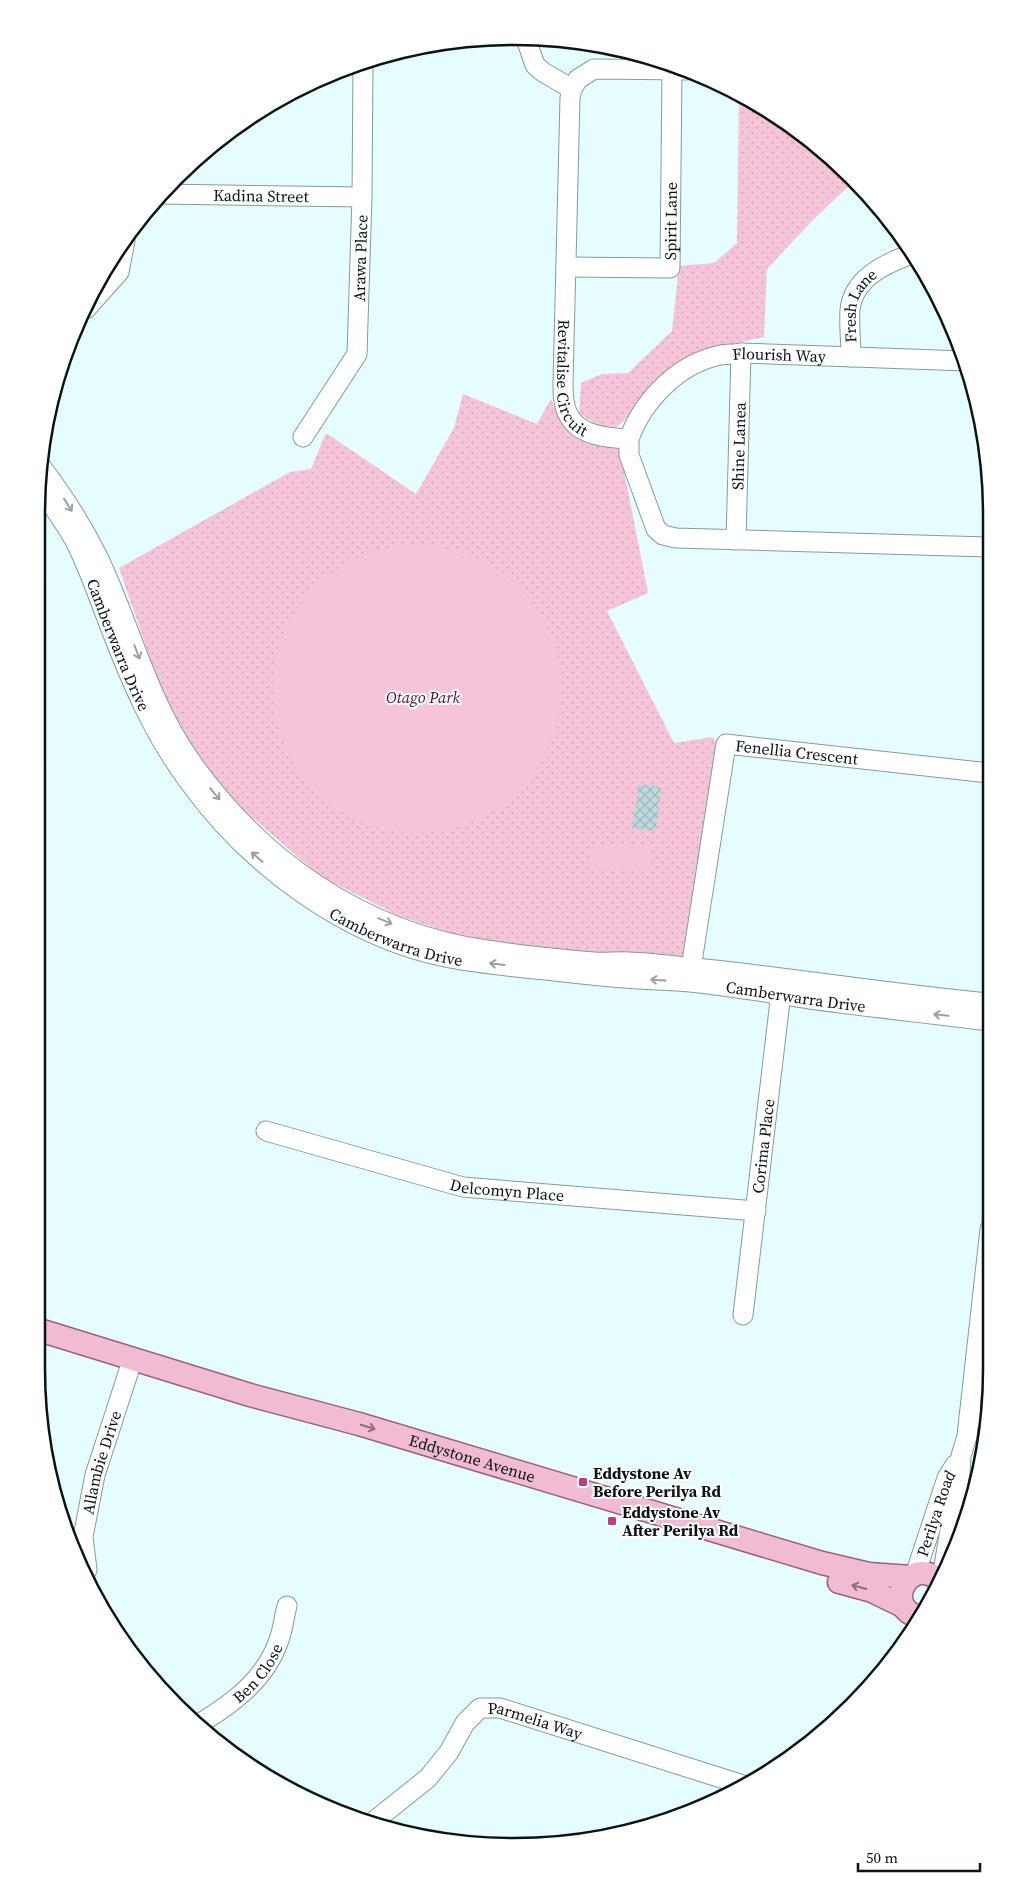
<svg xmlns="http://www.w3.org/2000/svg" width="1028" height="1883" viewBox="0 0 1028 1883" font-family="'Source Serif 4',serif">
	<defs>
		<pattern id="park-dots" width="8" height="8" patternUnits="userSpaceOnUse" patternTransform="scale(1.25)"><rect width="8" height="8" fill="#f5c4d9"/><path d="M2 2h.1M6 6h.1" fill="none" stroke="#d1a8b9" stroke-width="1.8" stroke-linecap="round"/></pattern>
		<pattern id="building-cross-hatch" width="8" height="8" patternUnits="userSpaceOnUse" patternTransform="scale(1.25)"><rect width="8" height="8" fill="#bedadc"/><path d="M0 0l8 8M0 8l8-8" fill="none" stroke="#a2babc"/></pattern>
	</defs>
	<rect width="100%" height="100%" fill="#e6fdff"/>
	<path fill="url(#park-dots)" d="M739,94L753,100L855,180L812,221L767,269L764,337L715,348L682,364L617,427L598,426L579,413L581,383L602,374L628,373L672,331L679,266L714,263L737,243Z
		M463,394L537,424L551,399L557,414L620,450L648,593L607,611L674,743L712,737L719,746L685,965L472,940L399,916L320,876L209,780L171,719L119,568L290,472L311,469L326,433L416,494L454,428Z"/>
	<path fill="#f5c4d9" d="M273 689a144 144 0 1 1 288 0a144 144 0 1 1-288 0Z
		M591,844L651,846V870L589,869Z"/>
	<path fill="url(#building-cross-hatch)" d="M639,784L661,787L656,831L632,828Z"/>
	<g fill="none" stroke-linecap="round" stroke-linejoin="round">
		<defs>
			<g id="minor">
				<path d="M526,39L535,65L543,72L572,89"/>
				<path id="s1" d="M686,70L594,69L578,79L572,89L570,98L563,383C563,393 563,405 568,414C578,436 608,438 629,439V455L656,529L663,535L676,538L988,547"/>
				<path id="s2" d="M160,194L362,197"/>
				<path id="s3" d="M566,267L670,268L672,70"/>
				<path d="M86,309L119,272L125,241"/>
				<path id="s4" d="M851,357C851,342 849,325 850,310C853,279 884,264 909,255H914"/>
				<path id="s5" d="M303,437L357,354L362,197L363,63"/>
				<path id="s6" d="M629,439C643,400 679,363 721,355C728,354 735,354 741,353L966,361"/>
				<path d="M40,465C62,494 82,525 98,557C130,624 147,699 190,760C260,860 363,932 486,950C521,955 558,959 594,962C606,963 618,961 630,962C652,963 674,966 696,968C794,978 891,994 989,1003"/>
				<path id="s7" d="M37,484C50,502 63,520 74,539C89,568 99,599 111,629C131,681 153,733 187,779C247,864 346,938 450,958C482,964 514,967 546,970C572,973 598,976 624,978C646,980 668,980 690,982C730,986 770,993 810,999C870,1007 930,1014 990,1021"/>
				<path id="s8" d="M736,540L741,353"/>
				<path id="s9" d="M689,981L726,744L989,773"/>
				<path id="s10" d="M266,1131L463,1187L756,1211"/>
				<path id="s11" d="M743,1315L782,984"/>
				<path d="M969,1416L988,1418"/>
				<path id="s12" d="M87,1570L83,1537L95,1475L133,1358"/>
				<path d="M943,1571L960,1473L961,1456L967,1436L990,1229"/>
				<path id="s13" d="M915,1575L947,1478L955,1465"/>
				<path id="s14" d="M202,1722C235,1702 266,1678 279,1640C283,1629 284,1617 287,1606"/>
				<path id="s15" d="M373,1822L428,1778L449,1752L465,1723L480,1708H500L740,1784"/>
			</g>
			<g id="major">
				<path id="s16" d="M36,1329L250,1395L359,1424L822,1563L869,1574L911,1577"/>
				<path d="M839,1582L872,1591L903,1606"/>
				<path d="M920,1617C882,1609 908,1554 939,1580"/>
			</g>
		</defs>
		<use href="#minor" stroke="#829c9e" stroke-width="21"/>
		<use href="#major" stroke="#99637e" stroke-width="25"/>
		<use href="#minor" stroke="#fff" stroke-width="19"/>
		<use href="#major" stroke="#f0bbd3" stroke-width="22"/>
	</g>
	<defs><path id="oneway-shaft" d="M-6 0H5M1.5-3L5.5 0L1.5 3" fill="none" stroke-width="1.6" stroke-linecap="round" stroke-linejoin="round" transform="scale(1.25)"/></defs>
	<g stroke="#9da1a1">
		<use href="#oneway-shaft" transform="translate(68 505) rotate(58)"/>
		<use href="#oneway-shaft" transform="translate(137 652) rotate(69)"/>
		<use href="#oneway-shaft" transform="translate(215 794) rotate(50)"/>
		<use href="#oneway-shaft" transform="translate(257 857) rotate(-139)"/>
		<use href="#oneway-shaft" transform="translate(385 921) rotate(22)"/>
		<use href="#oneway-shaft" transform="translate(497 964) rotate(-173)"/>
		<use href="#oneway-shaft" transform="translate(658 980) rotate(-177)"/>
		<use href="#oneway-shaft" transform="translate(941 1015) rotate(-174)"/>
	</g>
	<g stroke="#88707e">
		<use href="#oneway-shaft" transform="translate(368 1427) rotate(17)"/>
		<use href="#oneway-shaft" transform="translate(859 1587) rotate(-165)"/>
	</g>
	<g fill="#bf3c83" stroke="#fff" stroke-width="2">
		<rect x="578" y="1477" width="10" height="10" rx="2.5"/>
		<rect x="607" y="1516" width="10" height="10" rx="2.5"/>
	</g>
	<g text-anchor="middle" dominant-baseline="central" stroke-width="4" stroke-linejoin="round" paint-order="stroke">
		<g font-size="16" fill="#0a1415" stroke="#fff">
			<text stroke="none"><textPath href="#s2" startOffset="101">Kadina Street</textPath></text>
			<text stroke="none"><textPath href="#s3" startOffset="151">Spirit Lane</textPath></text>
			<text stroke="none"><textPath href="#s5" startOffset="195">Arawa Place</textPath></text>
			<text stroke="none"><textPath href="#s4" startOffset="54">Fresh Lane</textPath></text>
			<text stroke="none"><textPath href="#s6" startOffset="188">Flourish Way</textPath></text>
			<text stroke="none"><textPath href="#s1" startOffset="414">Revitalise Circuit</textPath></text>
			<text stroke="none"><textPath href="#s8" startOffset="94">Shine Lanea</textPath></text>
			<text stroke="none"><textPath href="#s7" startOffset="181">Camberwarra Drive</textPath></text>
			<text stroke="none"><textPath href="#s9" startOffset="311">Fenellia Crescent</textPath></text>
			<text stroke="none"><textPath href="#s7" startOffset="600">Camberwarra Drive</textPath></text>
			<text stroke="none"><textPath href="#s7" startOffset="1006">Camberwarra Drive</textPath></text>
			<text stroke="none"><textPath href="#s11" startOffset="170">Corima Place</textPath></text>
			<text stroke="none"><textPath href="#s10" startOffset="249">Delcomyn Place</textPath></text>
			<text stroke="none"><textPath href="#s16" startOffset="455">Eddystone Avenue</textPath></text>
			<text stroke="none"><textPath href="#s12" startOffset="110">Allambie Drive</textPath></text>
			<text stroke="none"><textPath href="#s13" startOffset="65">Perilya Road</textPath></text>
			<text stroke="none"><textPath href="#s14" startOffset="75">Ben Close</textPath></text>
			<text stroke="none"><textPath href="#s15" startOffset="215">Parmelia Way</textPath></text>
		</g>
		<g font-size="16" font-style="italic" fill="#520c34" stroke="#fff">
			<text x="423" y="697">Otago Park</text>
		</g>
		<g font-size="16" font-weight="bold" fill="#0a1415" stroke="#fff" text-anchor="start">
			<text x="593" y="1473">Eddystone Av<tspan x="593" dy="18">Before Perilya Rd</tspan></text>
			<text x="622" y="1512">Eddystone Av<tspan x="622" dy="18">After Perilya Rd</tspan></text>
		</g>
	</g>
	<path d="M0 0H1028V1883H0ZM514 45H514A469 469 0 0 1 983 514V1369A469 469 0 0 1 514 1838H514A469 469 0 0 1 45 1369V514A469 469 0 0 1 514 45Z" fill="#fff" fill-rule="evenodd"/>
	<path fill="none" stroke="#0a1415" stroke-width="2.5" d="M514 45H514A469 469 0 0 1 983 514V1369A469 469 0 0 1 514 1838H514A469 469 0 0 1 45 1369V514A469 469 0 0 1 514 45Z"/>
	<path d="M858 1863v8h122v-8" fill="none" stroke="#0a1415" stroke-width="2.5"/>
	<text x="866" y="1863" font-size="15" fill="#0a1415" stroke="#ffffff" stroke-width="4" paint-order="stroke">50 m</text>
</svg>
